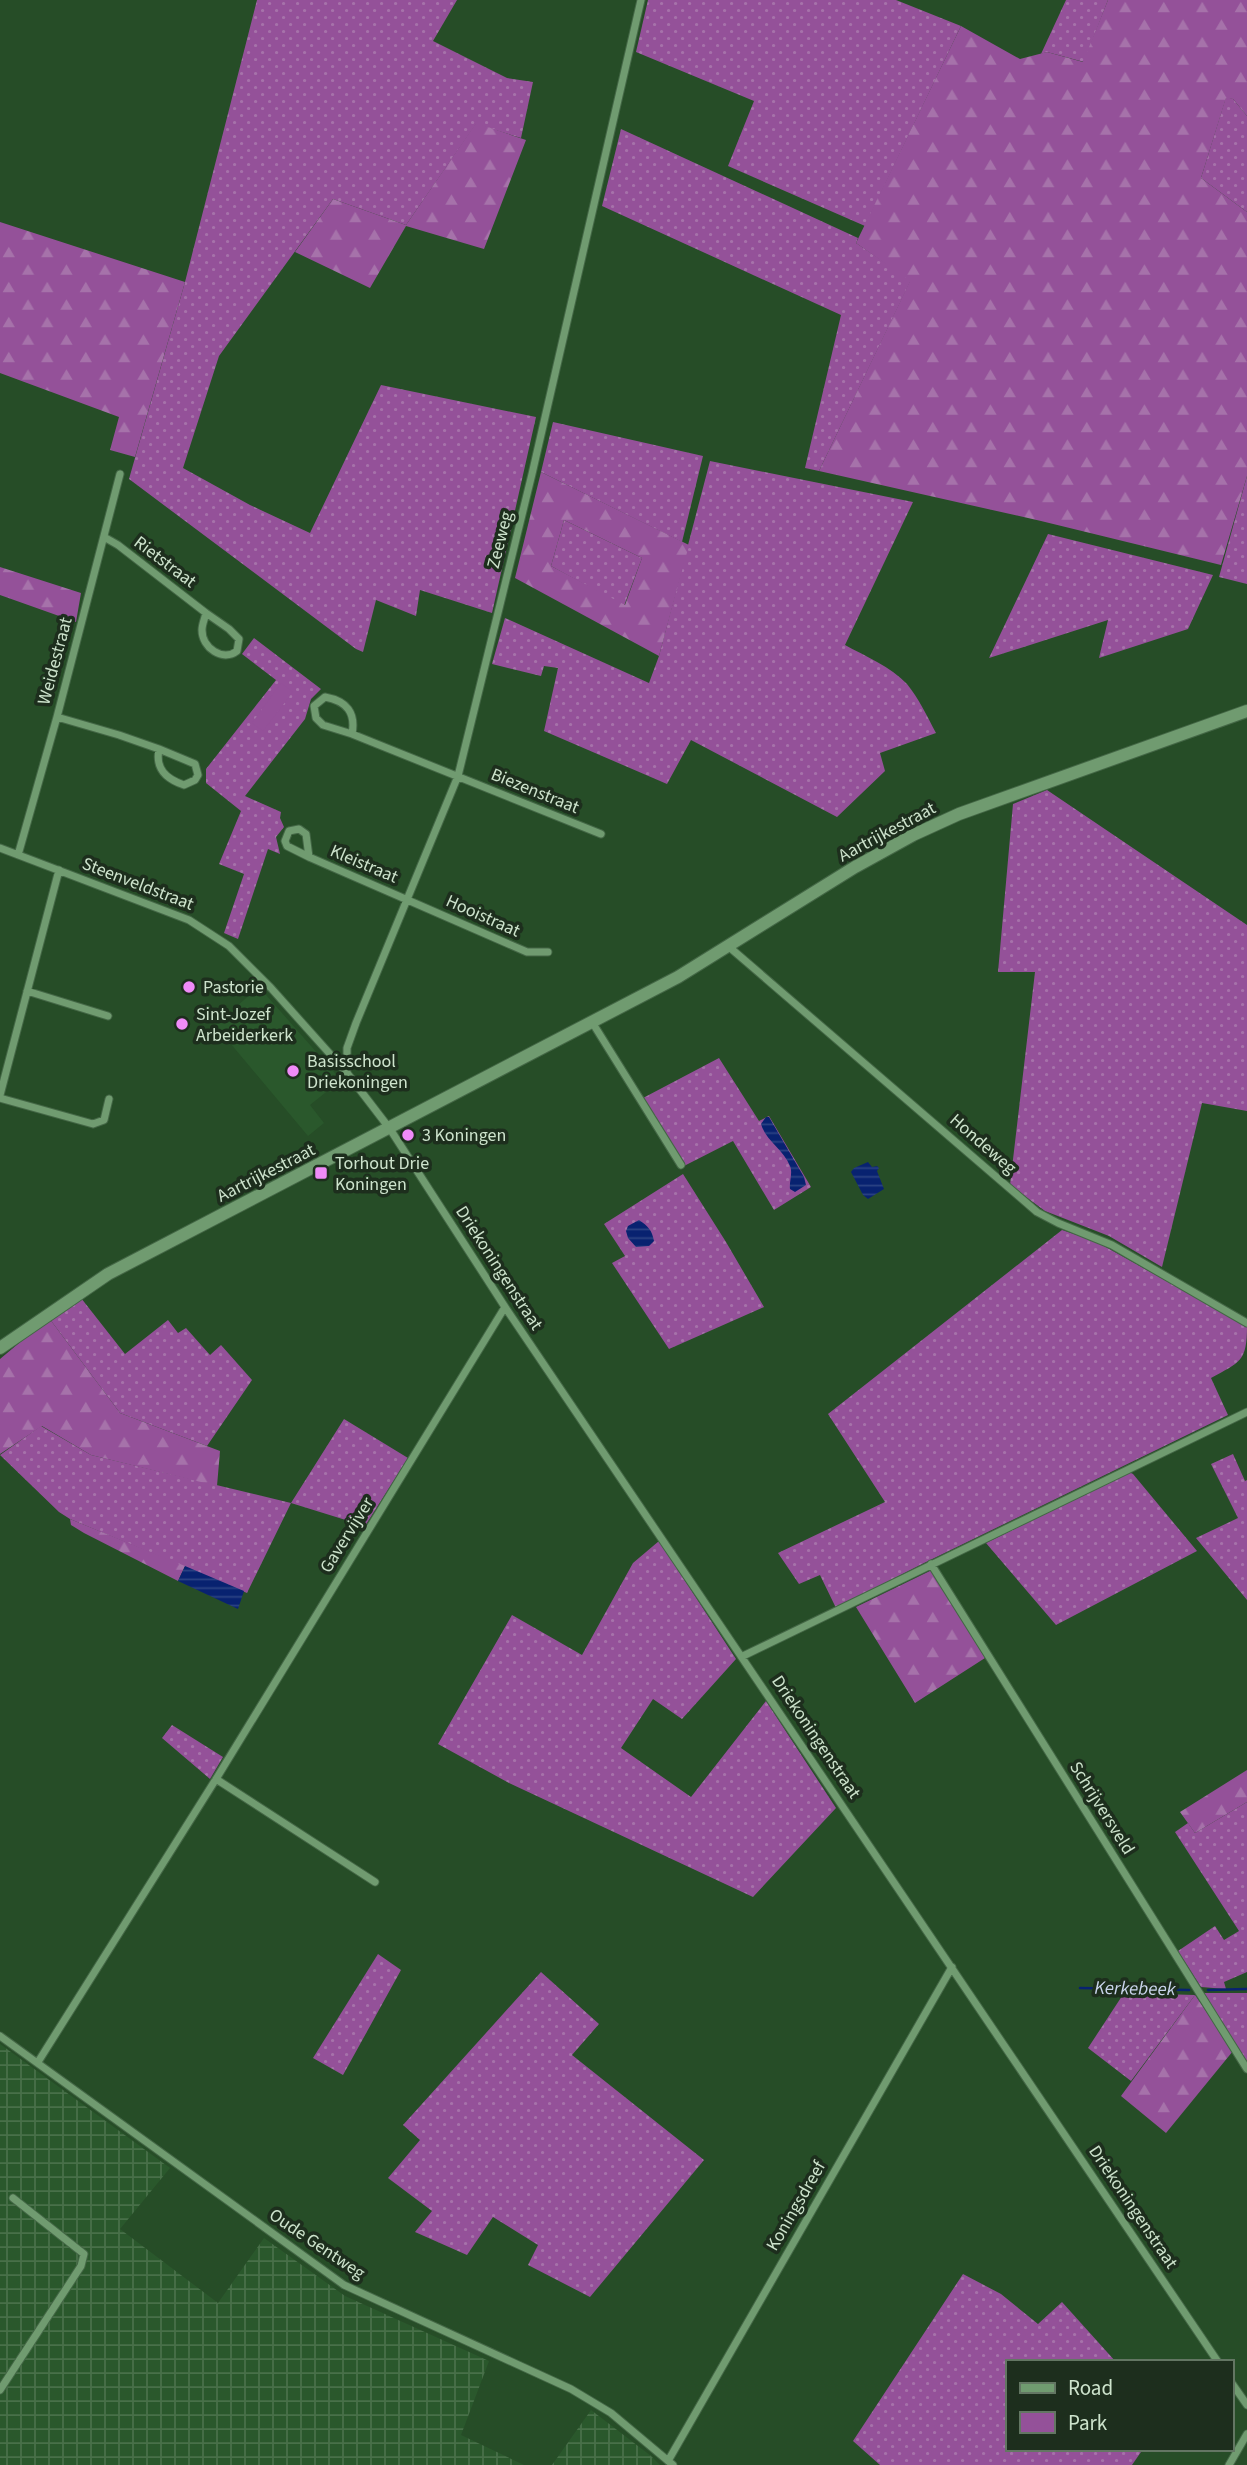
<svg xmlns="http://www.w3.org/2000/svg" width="1247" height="2465" viewBox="0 0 1247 2465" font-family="'Source Sans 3',sans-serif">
	<defs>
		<pattern id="industrial-grid" width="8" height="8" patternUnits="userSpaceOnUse" patternTransform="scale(1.75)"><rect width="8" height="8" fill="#2a582c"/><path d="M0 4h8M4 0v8" fill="none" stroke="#487049"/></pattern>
		<pattern id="green-dots" width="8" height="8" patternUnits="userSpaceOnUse" patternTransform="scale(1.75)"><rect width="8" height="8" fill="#945199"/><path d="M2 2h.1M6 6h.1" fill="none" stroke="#a672aa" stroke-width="1.8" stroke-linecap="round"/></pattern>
		<pattern id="forest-firs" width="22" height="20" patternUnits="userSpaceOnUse" patternTransform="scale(1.75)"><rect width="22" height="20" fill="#945199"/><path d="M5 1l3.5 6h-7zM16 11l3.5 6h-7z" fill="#a672aa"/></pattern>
		<pattern id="water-rules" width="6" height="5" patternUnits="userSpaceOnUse" patternTransform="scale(1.75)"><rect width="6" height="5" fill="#082270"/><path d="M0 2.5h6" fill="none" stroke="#2b4283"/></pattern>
	</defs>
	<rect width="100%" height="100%" fill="#264d27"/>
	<path fill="#2a582c" d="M259,987L341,1080L310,1105L324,1123L308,1136L215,1025Z"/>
	<path fill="url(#industrial-grid)" d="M0,2044L170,2168L120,2229L218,2303L264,2238L345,2296L489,2361L461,2435L524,2465H0Z
		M591,2410L651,2456L660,2465H552Z"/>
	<path fill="url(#green-dots)" d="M257,0H457L433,41L507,78L533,82L521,138L476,124L406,225L333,199L219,356L183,468L250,505L310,533L381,385L536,417L492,613L420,590L416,616L376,600L363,652L356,649L129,479L185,282Z
		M648,0H896L961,26L865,226L728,166L754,101L636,52Z
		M1066,0H1108L1084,62L1047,52L1041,54Z
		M1226,97L1233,99L1247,116V212L1201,178Z
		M621,129L858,238L856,243L911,280L819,471L805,468L841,315L602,206Z
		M553,422L703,456L682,542L541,472Z
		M710,461L913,502L845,645C865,656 891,667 907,684C919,699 927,716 936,733L880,753L885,771L837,817L691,740L667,784L544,731L558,668L544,666L541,676L492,664L505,618L649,683L659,656Z
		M1247,476V584L1219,577Z
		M564,520L642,558L624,606L551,566Z
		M1048,534L1213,575L1188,629L1099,658L1108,620L989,658Z
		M254,638L321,689L311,699L305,719L245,796L281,812L280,818L284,827L276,837L280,854L268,849L238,939L224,933L244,874L219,864L241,811L206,783V769L276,680L242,654Z
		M1047,790L1247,925V1111L1202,1103L1162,1267L1109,1236L1045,1211L1010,1185L1035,972H998L1013,804Z
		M719,1058L759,1121L769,1116L811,1187L774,1210L733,1141L684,1166L643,1098Z
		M683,1174L726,1242L764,1307L669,1349L612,1263L625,1256L604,1224Z
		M1062,1230L1095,1241L1247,1326C1247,1362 1240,1362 1211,1378L1228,1415L924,1563L836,1608L820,1575L799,1584L778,1553L885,1502L828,1414Z
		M81,1298L125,1354L168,1320L178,1333L186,1328L210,1355L221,1345L252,1380L207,1446L120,1413L49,1318Z
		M344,1419L408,1458L365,1526L291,1503L247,1593L70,1519L59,1512L0,1455L41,1426L91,1455L291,1503Z
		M1233,1454L1245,1481L1247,1480V1600L1196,1538L1238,1518L1211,1464Z
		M1129,1472L1133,1474L1197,1551L1056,1625L986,1543Z
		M659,1541L736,1659L682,1719L653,1699L621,1748L691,1797L766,1701L836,1808L753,1897L509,1783L438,1744L512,1615L582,1655L633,1563Z
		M172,1725L223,1757L210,1779L162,1738Z
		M1247,1802V1972L1224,1982L1226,1989L1201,1987L1178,1951L1215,1926L1224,1940L1239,1931L1175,1832L1188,1823L1195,1833Z
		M378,1954L401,1970L343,2075L313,2058Z
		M541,1972L599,2024L572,2055L704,2160L590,2297L528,2265L538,2245L493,2217L467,2255L415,2232L432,2211L388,2178L420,2140L403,2125Z
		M1124,1993L1195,1995L1131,2081L1088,2048Z
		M1204,1993H1247V2062Z
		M963,2274L1001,2294L1038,2324L1062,2302L1116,2362H1007V2449H1143L1132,2465H880L853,2441Z"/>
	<path fill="url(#forest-firs)" fill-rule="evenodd" d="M1108,0H1247V116L1233,99L1226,98L1201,178L1247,212V476L1221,565L1041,521L819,471L910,281L856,243L961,26L1020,59L1047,52L1083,62Z
		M476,123L526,140L484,249L406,226L370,288L295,252L333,199L406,225Z
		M0,222L185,282L135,457L110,450L119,417L0,373Z
		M541,472L689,545L659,656L515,578ZM564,520L642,558L625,605L551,566Z
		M0,567L81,593L76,622L0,595Z
		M49,1318L120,1413L220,1451L217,1486L91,1455L42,1426L0,1454V1359Z
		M70,1519L185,1566L178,1581L84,1533L71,1525Z
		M932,1570L985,1658L915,1703L856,1607Z
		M1247,1770V1802L1195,1833L1180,1812Z
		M1195,1995L1233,2051L1166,2133L1121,2096Z"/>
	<path fill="#945199" d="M281,683L293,692L263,731L252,723Z"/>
	<path fill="url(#water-rules)" d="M766,1117H769L804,1177L806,1185L795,1192L790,1189C789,1182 793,1173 790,1166C784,1150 766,1141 761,1124Z
		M868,1162L872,1167L877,1166L879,1168L877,1171L884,1189L868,1199L863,1195L851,1172L854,1168Z
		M639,1220C648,1226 652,1230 654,1241L649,1246L636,1247L628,1238L626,1231L628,1226Z
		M185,1566L244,1591L238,1609L178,1581Z"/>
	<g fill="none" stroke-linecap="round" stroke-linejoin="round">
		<path stroke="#082270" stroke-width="2.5" d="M1080,1988L1189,1990
			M1208,1990L1247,1989"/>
		<defs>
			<path id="minor" d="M104,537L118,545L206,613
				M206,613L229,629L239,639L237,651C223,662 202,648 202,630C202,624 205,618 206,613Z
				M325,697C347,701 356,713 352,734L323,725L316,718L314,706Z
				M57,717L119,735L159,749
				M352,734L601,834
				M159,749L195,764L198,775L195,780L184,785C166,779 155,769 159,749Z
				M0,848L189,920L229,946L271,988L347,1073L390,1129L505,1307L1218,2362
				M18,855L57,717L120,474
				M309,857L287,846L285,841L289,831L299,829L306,834L309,857L527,952H548
				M728,946L1037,1212L1058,1223L1112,1245L1247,1323
				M27,991L108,1016
				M592,1022L681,1165
				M347,1073V1048L356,1023L458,776L532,474L641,0
				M0,1095L59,870
				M0,1098L93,1124L104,1120L109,1099
				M931,1564L1247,2069
				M743,1656L1247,1412
				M216,1779L375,1882
				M0,2036L344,2285L571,2389L611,2413L673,2465
				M38,2062L216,1779L505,1307
				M1231,2382L1247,2405
				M0,2390L81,2266L84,2254L13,2198
				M668,2461L952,1967
				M1229,2465L1247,2434"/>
			<path id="tertiary" d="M0,1348L108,1274L678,977L855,867L913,835L959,814L1247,711"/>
		</defs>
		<use href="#minor" stroke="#446746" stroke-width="9"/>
		<use href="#tertiary" stroke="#446746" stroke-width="14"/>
		<use href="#minor" stroke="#709b70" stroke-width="7"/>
		<use href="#tertiary" stroke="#709b70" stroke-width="12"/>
	</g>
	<g fill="#ef8bf7" stroke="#1d2e1d" stroke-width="2.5">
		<circle cx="189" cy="987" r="7"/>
		<circle cx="182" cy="1024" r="7"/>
		<circle cx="293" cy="1071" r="7"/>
		<circle cx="408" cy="1135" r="7"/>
		<rect x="314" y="1166" width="14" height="14" rx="3.5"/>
	</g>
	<g text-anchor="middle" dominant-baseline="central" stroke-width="7" stroke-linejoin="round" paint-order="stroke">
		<g font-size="18" fill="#cde3cc" stroke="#1d2e1d">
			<text transform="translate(500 540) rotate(-76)">Zeeweg</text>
			<text transform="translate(165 562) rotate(37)">Rietstraat</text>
			<text transform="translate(55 661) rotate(-75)">Weidestraat</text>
			<text transform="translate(535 791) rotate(22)">Biezenstraat</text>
			<text transform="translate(887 832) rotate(-28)">Aartrijkestraat</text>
			<text transform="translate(364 864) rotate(23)">Kleistraat</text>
			<text transform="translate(138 884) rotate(21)">Steenveldstraat</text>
			<text transform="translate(483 916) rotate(24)">Hooistraat</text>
			<text transform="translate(983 1144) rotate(41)">Hondeweg</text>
			<text transform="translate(266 1173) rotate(-27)">Aartrijkestraat</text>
			<text transform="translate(499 1268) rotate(57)">Driekoningenstraat</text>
			<text transform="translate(347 1535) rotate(-58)">Gavervijver</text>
			<text transform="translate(816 1737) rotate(56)">Driekoningenstraat</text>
			<text transform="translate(1102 1808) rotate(58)">Schrijversveld</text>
			<text transform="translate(796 2206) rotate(-60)">Koningsdreef</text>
			<text transform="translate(1133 2207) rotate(56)">Driekoningenstraat</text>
			<text transform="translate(317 2244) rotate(34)">Oude Gentweg</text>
		</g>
		<g font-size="18" fill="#cde3cc" stroke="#1d2e1d" text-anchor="start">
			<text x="203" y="987">Pastorie</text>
			<text x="196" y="1014">Sint-Jozef<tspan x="196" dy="21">Arbeiderkerk</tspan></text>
			<text x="307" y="1061">Basisschool<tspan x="307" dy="21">Driekoningen</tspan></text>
			<text x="422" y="1135">3 Koningen</text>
			<text x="335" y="1163">Torhout Drie<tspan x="335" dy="21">Koningen</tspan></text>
		</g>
		<g font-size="19" font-style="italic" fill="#c9d5eb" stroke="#1d2e1d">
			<text transform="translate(1135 1989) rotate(1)">Kerkebeek</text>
		</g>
	</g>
	<rect x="1006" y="2360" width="228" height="91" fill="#1d2e1d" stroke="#637663" stroke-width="2"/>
	<rect x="1020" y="2383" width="35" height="10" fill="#709b70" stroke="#637663" stroke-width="2"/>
	<text x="1068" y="2395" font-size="21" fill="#cde3cc">Road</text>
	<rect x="1020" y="2412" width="35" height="21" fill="#945199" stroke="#637663" stroke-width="2"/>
	<text x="1068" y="2430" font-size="21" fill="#cde3cc">Park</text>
</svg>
